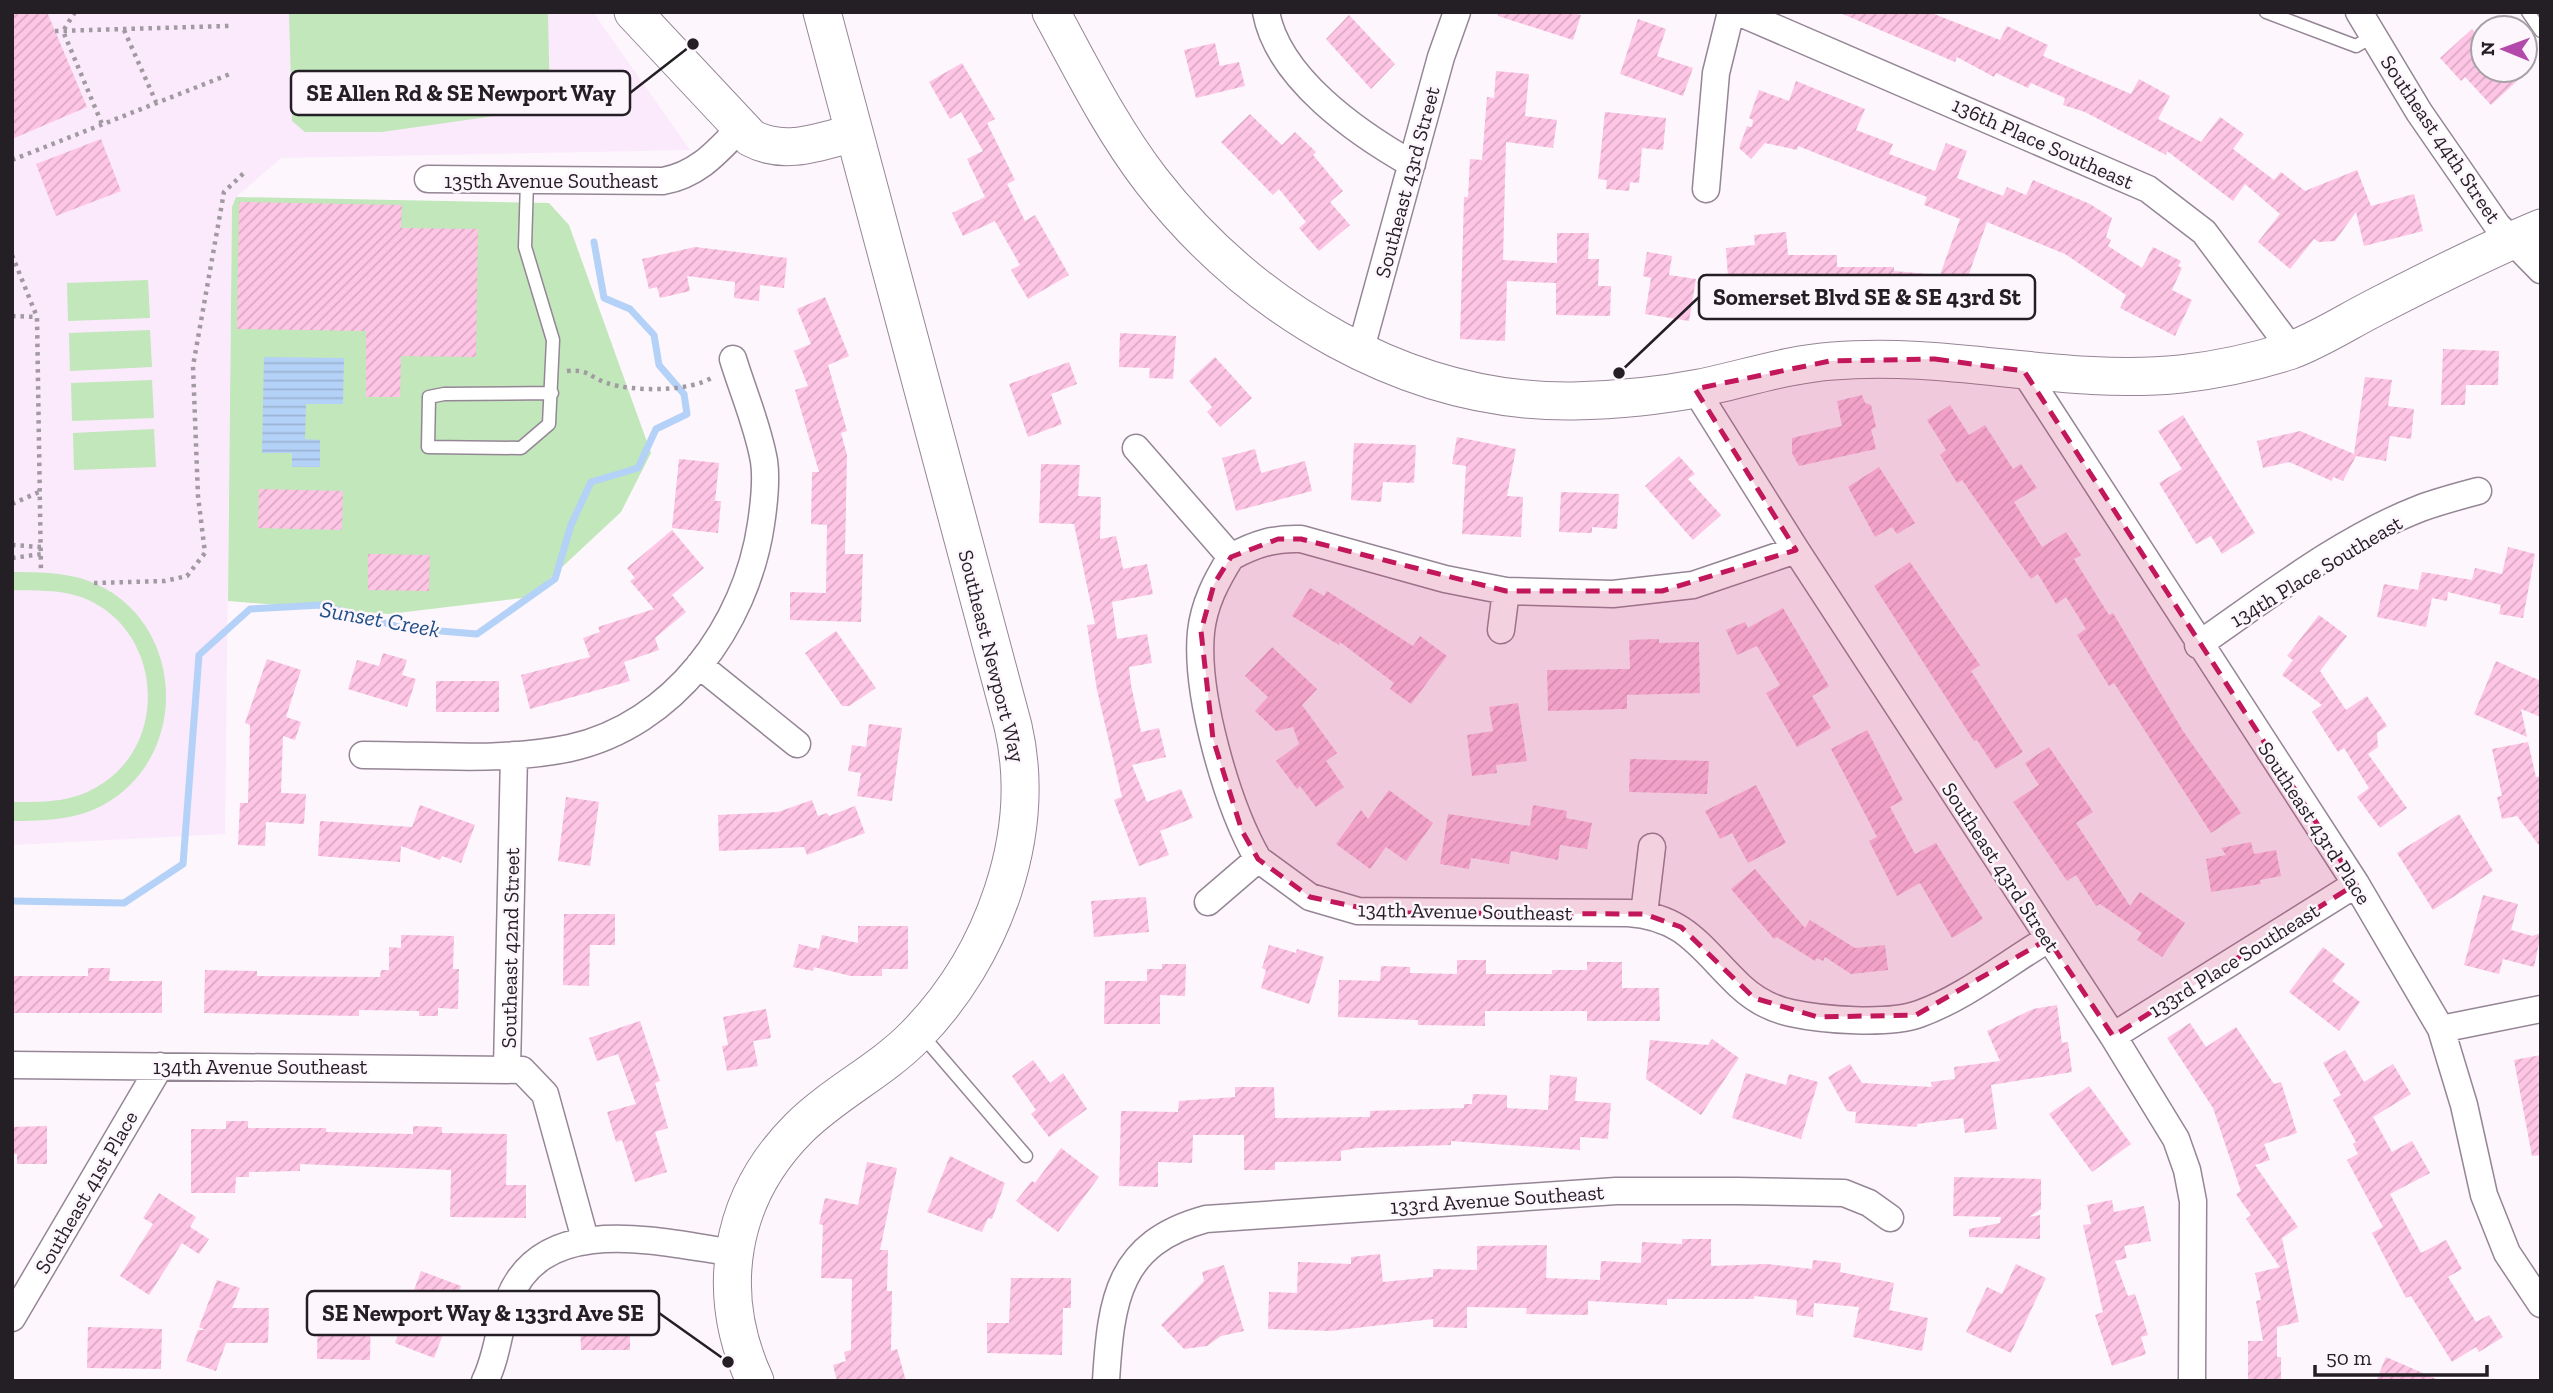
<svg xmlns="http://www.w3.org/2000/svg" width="2553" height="1393" viewBox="0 0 2553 1393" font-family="'Zilla Slab',serif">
	<defs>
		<pattern id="water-rules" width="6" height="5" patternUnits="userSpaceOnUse" patternTransform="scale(1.75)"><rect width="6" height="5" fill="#b4d1f7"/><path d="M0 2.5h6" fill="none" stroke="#9bb3d4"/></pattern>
		<pattern id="building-hatch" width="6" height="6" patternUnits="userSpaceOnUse" patternTransform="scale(1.75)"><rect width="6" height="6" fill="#fec5e5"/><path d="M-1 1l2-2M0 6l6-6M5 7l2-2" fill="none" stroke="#daa9c4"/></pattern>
	</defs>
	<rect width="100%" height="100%" fill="#fdf6fd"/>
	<path fill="#fbe9fc" d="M12,12H593L690,150L281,158L236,197L232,207L225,834L12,845Z"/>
	<path fill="#c1e7bb" d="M289,12H548L550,108L382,132H305L292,121Z
		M236,197L549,203L569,225L651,453L621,512L530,597L389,614L228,601L232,207Z
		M148,280L150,318L68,321L67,283Z
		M150,330L152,367L70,371L69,333Z
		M152,380L154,418L72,421L71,383Z
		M154,429L156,467L74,470L73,433Z
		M12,572C37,572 62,572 86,580C184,614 194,753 105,804C77,820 44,821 12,821V802C41,802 69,803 95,788C172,746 163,627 81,597C59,589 35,591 12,590Z"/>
	<path fill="url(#water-rules)" d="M264,357L344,358L343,404H306L305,439L320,440V467H292V453H262Z"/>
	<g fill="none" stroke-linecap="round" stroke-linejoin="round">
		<path stroke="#b4d1f7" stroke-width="7" d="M12,901L124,903L183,864L199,655L250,609L321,605L403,628L477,634L555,579L571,525L591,482L638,468L656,429L687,414L684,394L659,365L654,335L630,309L604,298L594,242"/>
	</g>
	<path fill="url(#building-hatch)" d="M12,12H47L87,107L12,139Z
		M1498,12H1570L1581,15L1573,40L1498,16Z
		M1838,12H1929L2000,40L2007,26L2048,45L2043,56L2131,94L2139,79L2170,96L2158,119L2201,142L2220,117L2244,134L2233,149L2274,180L2281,172L2305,191L2357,170L2371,206L2414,194L2423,231L2364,246L2356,212L2335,241L2319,242L2314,239L2290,269L2258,242L2280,214L2245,184L2233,201L2167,151L2166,155L2085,112L2063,105L2065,98L2031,83L2028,88L1996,73L1994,77L1957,57L1955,62Z
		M1349,15L1395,64L1371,89L1326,39Z
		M1638,19L1666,29L1657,56L1693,68L1683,96L1620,74Z
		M2472,29L2483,42V70H2529L2491,105L2465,77L2461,81L2440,58Z
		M1215,43L1220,66L1239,62L1245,86L1196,98L1184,50Z
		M962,63L995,119L987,123L1015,180L1007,184L1025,221L1035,215L1069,275L1028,299L1011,270L1020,265L995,221L963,236L952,213L985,197L967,159L983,151L961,112L950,119L929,82Z
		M1496,71L1529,74L1525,116L1557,120L1553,148L1506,142L1503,260L1557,263V233H1589L1588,259H1599L1598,286H1611L1610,316L1556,315V283L1507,281L1505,341L1460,339L1464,197H1468L1470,159L1482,160L1487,97L1494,98Z
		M1796,81L1865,109L1856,130L1893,144L1889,154L1935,171L1946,143L1967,151L1957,178L2003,196L2007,187L2026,195L2033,180L2090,204L2112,218L2106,237L2111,240L2108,246L2142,268L2153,247L2181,261L2178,266L2182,268L2172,290L2192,300L2175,336L2120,308L2126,295L2065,254L1987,222L1968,277L1978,278L1977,308L1912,304V300H1835V310H1812V302L1730,308L1726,248L1755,245L1754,235L1786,232L1788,255H1837V267H1894V271L1940,275L1960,219L1924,205L1927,197L1798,146L1797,150L1765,143L1751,159L1739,148L1747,126L1752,127L1753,120L1749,118L1759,90L1789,101Z
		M1605,112L1666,118L1663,150L1642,148L1639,183L1630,182L1629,191L1606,189L1607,180L1598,179Z
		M1250,114L1282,145L1295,132L1316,152L1313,155L1343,191L1330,202L1350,225L1319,251L1299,228L1306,222L1279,189L1273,195L1221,142Z
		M101,139L121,191L56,216L36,164Z
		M239,202L402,205L401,228L478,229L476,357L401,356L400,397H366V331L237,329Z
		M695,247L787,258L784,288L760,285L759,301L734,298L735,282L687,276L690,291L660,298L657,287L649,289L642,259Z
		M1647,252L1672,256L1669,275L1696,279L1689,321L1645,314L1651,278L1643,276Z
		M825,297L849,356L828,365L847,431L841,433L847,455L845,554H863L861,622L790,620V592L826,593L827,525L811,524L812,472H819L795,390L808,386L794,351L811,344L797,309Z
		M1120,333L1176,336L1173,379L1149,378L1150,368L1119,367Z
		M2443,349L2499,351L2498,385H2466L2465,405H2441Z
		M1215,357L1252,398L1220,427L1207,412L1212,407L1189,381Z
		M1069,362L1077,384L1051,394L1062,424L1028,437L1009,384Z
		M2365,377L2392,380L2388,406L2414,409L2411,439L2390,436L2386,461L2356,456L2343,481L2333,477L2332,481L2289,462L2263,468L2257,441L2300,431L2354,454Z
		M1862,395L1865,403L1871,405L1876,427L1871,429L1876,449L1799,466L1792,453V438L1842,426L1837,401Z
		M1950,405L1969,435L1985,425L2013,469L2021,464L2037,488L2014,502L2042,547L2066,532L2081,555L2074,559L2109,615L2113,613L2183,731L2241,813L2211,833L2114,683L2109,686L2077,635L2086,629L2066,597L2056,604L2038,574L2031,579L1962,480L1957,483L1940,455L1946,450L1927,420Z
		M2183,415L2255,533L2222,554L2211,536L2196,544L2159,483L2182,469L2158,431Z
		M1457,437L1516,449L1507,496L1523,497L1521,537L1462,534L1466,466L1452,464Z
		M1354,443L1416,445L1414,483L1383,482L1381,502L1351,500Z
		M1255,449L1261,473L1305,461L1312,491L1236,511L1222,458Z
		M1679,456L1695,474L1688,479L1721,515L1693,540L1645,486Z
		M679,459L719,463L715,501H721L718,533L672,528Z
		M1041,464L1080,465L1078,496L1101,497L1100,539L1116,536L1123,569L1147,564L1153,594L1112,602L1117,639L1147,634L1152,663L1129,667L1131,685L1141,732L1159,728L1166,757L1132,765L1147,802L1181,789L1193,818L1160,831L1169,855L1139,866L1114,800L1122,797L1097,690L1087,625L1095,624L1074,524L1039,523Z
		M1879,467L1915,523L1897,534L1892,527L1875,537L1848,487Z
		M259,489L343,491L342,530L258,528Z
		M1561,492L1619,494L1617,529L1592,527V533L1559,532Z
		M672,530L704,568L672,595L686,612L655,638L659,650L624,662L630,681L530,709L521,675L590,657L583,638L600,632L598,627L654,609L630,581L635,578L627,568Z
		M2508,547L2535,554L2523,618L2499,614L2501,605L2448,592L2447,601L2432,598L2426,627L2377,617L2384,584L2418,590L2422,572L2472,580L2475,568L2502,574Z
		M368,554L430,555L429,591L368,590Z
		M1910,562L1980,665L1971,671L2023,752L1996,769L1977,740L1974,741L1874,586Z
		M1310,588L1324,596L1327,591L1413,646L1420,636L1447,656L1411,704L1390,689L1394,683L1340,642L1339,645L1292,616Z
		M1783,608L1829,686L1812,696L1831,728L1797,747L1766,693L1780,685L1757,646L1737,655L1726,630L1745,622L1748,628Z
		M2319,615L2347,636L2320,671L2346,710L2367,696L2387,726L2377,733L2378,747L2368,754L2407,808L2380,828L2357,797L2369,788L2344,748L2338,752L2312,712L2322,705L2282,675L2293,660L2287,656Z
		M836,631L876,688L849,706H842L805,653Z
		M1659,639V643L1699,642L1700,693L1627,695V709L1548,711L1547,670L1630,669L1629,640Z
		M1272,647L1317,689L1302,705L1337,753L1326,761L1344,787L1316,807L1300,786L1297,789L1276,761L1299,744L1293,727L1276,731L1255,711L1268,697L1245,676Z
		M383,653L407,660L402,675L416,679L407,707L348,689L357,660L379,666Z
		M267,659L301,670L286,717L301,722L295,740L283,736L281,793L306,794L304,824L266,822L265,846L238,845L240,803H248L250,725L245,723Z
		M2496,661L2541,681V717L2521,709L2527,737L2474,714Z
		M436,681H499V712H436Z
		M1518,703L1527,761L1496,765L1497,773L1472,776L1467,735L1493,731L1489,707Z
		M869,724L902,728L892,801L857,796L861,773L848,771L852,745L866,747Z
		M1867,730L1903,800L1890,807L1915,854L1936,843L1983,919L1952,938L1920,883L1897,896L1869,841L1877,837L1831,749Z
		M2528,742L2536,777L2541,776V848L2517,816L2502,819L2497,797L2502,796L2492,749Z
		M2049,747L2093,812L2076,823L2130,906L2140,892L2185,923L2162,957L2137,940L2142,933L2100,904L2096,906L2076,875L2067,881L2013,802L2039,785L2025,763Z
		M1630,759L1709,761L1707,794L1629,792Z
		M1756,785L1786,843L1748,863L1732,833L1720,839L1705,811Z
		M1389,790L1433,823L1406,861L1386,847L1370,869L1336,844L1361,810L1368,819Z
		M566,797L599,802L590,866L558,861Z
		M812,800L818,816L827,813L829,816L855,806L865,833L807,855L804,847L719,851L718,815L778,812Z
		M420,805L475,825L461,863L442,856L440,860L401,846L400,862L318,856L320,821L412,827Z
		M1533,805L1567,811L1566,818L1592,823L1587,849L1560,845L1558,860L1511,851L1509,864L1471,858L1469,869L1440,864L1448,814L1530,826Z
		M2459,814L2493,871L2433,910L2397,853Z
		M2251,842L2254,854L2276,850L2281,876L2260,880L2261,884L2211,892L2206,859L2226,855L2221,848Z
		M1755,869L1805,928L1810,920L1855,948L1885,945L1888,970L1851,974L1825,957L1823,961L1817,958L1815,961L1777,937L1774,939L1731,889Z
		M2483,895L2518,904L2511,930L2532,936L2541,933L2534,967L2503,959L2499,974L2464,965Z
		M1146,897L1149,932L1094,937L1091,901Z
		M564,914H615V945H590L589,986L563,985Z
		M858,926H908V969H882V976H851L814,967L813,971L793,967L799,944L819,949L822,935L858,943Z
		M401,935L454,936L453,969H459L458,1009L438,1008V1016H419V1011L359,1010V1016L204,1013L205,970L257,971V976L380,977L381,970H389V947L401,948Z
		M1269,945L1296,953L1297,949L1324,957L1309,1004L1261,988L1266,970L1262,968Z
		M2323,947L2345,964L2332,981L2360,1002L2339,1031L2289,992Z
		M1457,960H1486V974H1552V970H1587V962H1622V988H1659L1660,1021H1587V1011H1485V1026L1418,1025V1020L1338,1017L1339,980L1380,981L1381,966L1410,967V973L1457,974Z
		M1162,964H1186L1185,996L1160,995V1024H1104L1105,981H1147V969H1162Z
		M88,968H110L109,981H162V1013H12V976H88Z
		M2057,1005L2062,1043L2068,1042L2072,1072L1991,1085L1997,1129L1965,1133L1963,1118L1917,1124V1127L1855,1123L1856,1112L1847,1111L1828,1077L1850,1064L1862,1083L1932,1087L1931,1082L1955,1079L1954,1067L2000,1061L1987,1031L2033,1009Z
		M766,1009L771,1038L753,1041L758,1066L727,1071L722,1046L728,1045L723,1017Z
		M640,1021L660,1081L655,1083L668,1128L655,1132L667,1172L635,1182L622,1140L616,1142L607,1112L636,1104L618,1054L597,1061L589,1038Z
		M2190,1023L2206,1047L2236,1027L2274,1084L2281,1082L2297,1133L2264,1144L2270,1160L2255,1165L2298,1227L2282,1238L2299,1322L2277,1327V1357H2281V1381H2248V1341H2263L2256,1301L2261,1300L2255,1273L2280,1267L2246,1219L2251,1215L2236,1194L2241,1191L2213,1108L2167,1038Z
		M1712,1039L1739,1058L1701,1115L1646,1079L1650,1040L1708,1045Z
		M2345,1050L2364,1082L2393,1064L2411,1094L2373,1117L2392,1152L2412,1141L2430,1173L2390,1194L2421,1253L2446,1240L2462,1269L2448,1277L2476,1322L2489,1315L2503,1337L2479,1352L2476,1347L2452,1362L2411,1296L2406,1298L2372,1233L2383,1227L2347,1160L2358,1154L2353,1144L2356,1142L2333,1100L2341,1095L2323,1063Z
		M2541,1055V1155L2532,1156L2514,1060Z
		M1033,1060L1050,1083L1063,1073L1087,1109L1049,1137L1031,1114L1036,1110L1012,1076Z
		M1746,1073L1786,1085L1789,1074L1818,1082L1801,1139L1732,1118Z
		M1550,1075L1577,1077L1575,1101L1611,1103L1608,1139L1580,1137V1150L1451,1141V1145L1357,1148L1341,1151V1161L1275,1162V1170H1244V1135H1193L1192,1163L1158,1162V1187L1119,1186L1121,1111L1178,1112L1179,1101L1235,1097V1087H1274L1275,1118L1370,1117V1111L1464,1108V1104H1472L1473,1094L1507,1095V1108L1548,1110Z
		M2089,1086L2131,1144L2092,1172L2049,1114Z
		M226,1121H248V1128H326V1132L413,1134V1126L442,1127V1133L507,1134L506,1185H526V1218L450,1217L451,1170L300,1164V1171L249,1172V1177H236L235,1193H191V1129H226Z
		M47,1126V1164H17V1154H12V1127Z
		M1061,1148L1099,1177L1058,1232L1016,1201L1032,1181L1035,1183Z
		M950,1156L1005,1183L992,1219L988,1218L982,1232L927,1212Z
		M867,1162L897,1168L880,1250H888L887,1291H892L891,1351L897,1349L906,1381H837L833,1365L846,1361L844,1352L851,1350L852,1279L821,1278L823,1225L819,1224L825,1198L858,1205Z
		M1954,1177L2041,1179V1209L2029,1217L2040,1215V1239L1969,1237V1229L2000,1223L2001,1217L1953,1216Z
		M159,1193L196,1217L190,1227L209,1239L199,1254L182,1243L149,1295L120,1276L153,1224L143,1218Z
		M2112,1200L2114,1212L2144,1206L2151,1241L2124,1246L2127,1258L2115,1261L2128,1296L2135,1294L2148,1335L2141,1337L2146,1354L2112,1366L2095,1315L2103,1312L2083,1225L2091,1224L2087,1205Z
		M1682,1239H1711V1266L1767,1264L1812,1269L1813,1260L1841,1263L1840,1272L1894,1283L1889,1310L1928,1318L1922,1351L1853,1337L1859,1307L1814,1303L1813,1317L1796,1315L1797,1300L1754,1296V1299H1667V1305L1588,1301V1315L1526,1314L1527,1308L1467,1307V1328L1433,1327V1319L1330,1331L1268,1329L1269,1292L1297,1293L1298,1262L1351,1264V1257L1380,1254L1383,1282L1433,1277V1269L1477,1270V1246L1547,1245L1546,1278L1600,1280L1601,1261L1641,1263L1642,1242L1682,1244Z
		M2016,1264L2046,1278L2011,1353L1966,1332L1987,1287L2002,1294Z
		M1224,1265L1244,1331L1221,1336L1207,1346L1184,1349L1161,1325L1204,1281L1202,1272Z
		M421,1271L461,1286L434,1358L395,1343Z
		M1011,1278H1071V1308H1063L1062,1355L987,1353V1323H1009Z
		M217,1280L240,1288L232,1308H269L268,1343H226L216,1371L186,1361L198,1330H205L199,1327Z
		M628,1292H649V1316H630V1350H581L580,1322H590L591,1312H602V1297H628Z
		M318,1301L371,1302L370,1360L317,1359Z
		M88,1327L162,1329L161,1369L87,1368Z
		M2386,1357L2441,1381H2376Z"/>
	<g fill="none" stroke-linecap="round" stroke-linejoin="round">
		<defs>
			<path id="lane" d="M2266,12L2356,46L2373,36
				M2528,12L2541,31
				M527,181L525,247L553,340L549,424L521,448L428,447L429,397L444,394L552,393
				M921,1034L1026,1156"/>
			<path id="street" d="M1266,12C1278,78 1357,133 1412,164
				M1738,12L2148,189L2204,232L2292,350
				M2359,12L2419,112L2497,225L2541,270
				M428,179L663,181C697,175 716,153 739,129
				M1706,189L1716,73L1731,12
				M1360,352L1441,57L1457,12
				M2024,371L2356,884L2441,1029L2464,1105L2484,1195L2507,1253L2541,1304
				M1695,389L1796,550L2113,1036L2176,1139L2187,1170L2193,1201L2192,1381
				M1136,448L1231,557C1216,581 1204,604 1201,632C1195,694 1227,805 1258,859L1208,902
				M1231,557C1255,544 1274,538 1301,539L1445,579L1506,591L1613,594L1693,585L1796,550
				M1501,630L1506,591
				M2198,645C2269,596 2341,539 2421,508C2440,501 2459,496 2478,491
				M699,665L797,744
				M363,755C431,755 503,762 570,748C674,725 746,626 761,524C764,504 767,481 764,461C758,426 743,392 733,359
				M1258,859L1310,897L1358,911L1628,913C1686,917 1701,949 1740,986C1754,999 1772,1009 1791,1013C1823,1020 1888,1025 1919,1014C1964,998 2006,964 2048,939
				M1644,914L1652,847
				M2441,1029L2541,1009
				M2113,1036L2356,884
				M12,1065L522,1070L545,1094L585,1239
				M507,1068L514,755
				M12,1318L160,1066
				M485,1381C498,1355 499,1325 509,1299C544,1210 663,1243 735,1253
				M1106,1381C1111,1299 1118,1243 1206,1219L1616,1191H1737L1844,1193L1869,1203L1890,1218"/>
			<path id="secondary" d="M633,12L751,138C784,156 819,142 853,133
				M1051,12C1082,69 1111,128 1151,180C1251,309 1407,403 1573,401C1615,400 1659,396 1700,388C1744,379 1788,364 1833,361C1950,351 2064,386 2181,374C2216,370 2254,362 2289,351C2317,341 2345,323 2372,309C2428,280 2483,252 2541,228
				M755,1381C714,1292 729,1198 799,1128C834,1093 881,1071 915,1036C993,957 1038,834 1013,726L822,12"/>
		</defs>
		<use href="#lane" stroke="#958696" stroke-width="15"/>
		<use href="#street" stroke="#958696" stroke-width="29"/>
		<use href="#secondary" stroke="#958696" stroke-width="39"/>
		<path stroke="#a19aa1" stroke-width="4.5" stroke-dasharray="3.5 5" stroke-linecap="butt" d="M75,12L63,31L102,124
			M124,30L156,102
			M55,31L229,26
			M12,160L230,74
			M12,255L37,317L41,572
			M12,316L37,317
			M567,371C589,369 589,377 607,383C633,392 690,392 713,377
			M12,504L39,492
			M12,545L41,547
			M12,558L42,554
			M94,583L165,581L187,576L205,553L198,496L193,366L224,192L246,171"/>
		<use href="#lane" stroke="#fff" stroke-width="12"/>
		<use href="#street" stroke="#fff" stroke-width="26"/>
		<use href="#secondary" stroke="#fff" stroke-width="37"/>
	</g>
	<path fill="#c2185b" fill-opacity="0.2" stroke="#c2185b" stroke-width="5" stroke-dasharray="14 9" stroke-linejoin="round" d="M1935,359L2024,371L2356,884L2113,1036L2048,939L1916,1015L1818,1017L1754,998L1681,927L1644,914L1386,913L1310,897L1258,859L1242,831L1213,739L1201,631L1214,584L1231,557L1278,539H1301L1506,591H1662L1796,550L1695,389L1830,361Z"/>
	<g text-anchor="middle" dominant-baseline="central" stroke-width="5" stroke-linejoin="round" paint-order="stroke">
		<g font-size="21" fill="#241e25" stroke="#fdf6fd">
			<text transform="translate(2441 139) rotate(56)">Southeast 44th Street</text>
			<text transform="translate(2043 143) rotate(24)">136th Place Southeast</text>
			<text x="551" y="180">135th Avenue Southeast</text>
			<text transform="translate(1407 182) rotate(-75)">Southeast 43rd Street</text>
			<text transform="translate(2316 571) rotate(-31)">134th Place Southeast</text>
			<text transform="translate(992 656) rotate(76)">Southeast Newport Way</text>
			<text transform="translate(2315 823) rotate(57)">Southeast 43rd Place</text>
			<text transform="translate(2001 867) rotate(57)">Southeast 43rd Street</text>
			<text transform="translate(1465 911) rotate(1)">134th Avenue Southeast</text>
			<text transform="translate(510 948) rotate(-89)">Southeast 42nd Street</text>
			<text transform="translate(2234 960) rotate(-32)">133rd Place Southeast</text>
			<text x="260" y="1066">134th Avenue Southeast</text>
			<text transform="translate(86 1192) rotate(-60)">Southeast 41st Place</text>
			<text transform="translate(1497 1199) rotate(-4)">133rd Avenue Southeast</text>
		</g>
		<g font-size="23" font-style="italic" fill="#215089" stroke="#fdf6fd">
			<text transform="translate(380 619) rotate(10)">Sunset Creek</text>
		</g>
	</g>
	<path fill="none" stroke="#241e25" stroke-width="2.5" d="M693 44L630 93M1619 373L1699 297M728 1362L659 1313"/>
	<g fill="#241e25" stroke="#fdf6fd" stroke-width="2.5">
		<circle cx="693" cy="44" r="7"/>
		<circle cx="1619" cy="373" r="7"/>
		<circle cx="728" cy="1362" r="7"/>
	</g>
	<g fill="#fdf6fd" stroke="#241e25" stroke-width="2.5">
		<rect x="291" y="71" width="339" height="44" rx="7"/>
		<rect x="1699" y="275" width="336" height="44" rx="7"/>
		<rect x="307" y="1291" width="352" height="44" rx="7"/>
	</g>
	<g font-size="23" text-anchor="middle" font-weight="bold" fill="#241e25">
		<text x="461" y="101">SE Allen Rd &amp; SE Newport Way</text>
		<text x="1867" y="305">Somerset Blvd SE &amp; SE 43rd St</text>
		<text x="483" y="1321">SE Newport Way &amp; 133rd Ave SE</text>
	</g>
	<rect width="2553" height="1393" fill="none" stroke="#241e25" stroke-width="28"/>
	<g transform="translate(2504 49) rotate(271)"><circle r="33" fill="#fdf6fd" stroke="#a6a0a7" stroke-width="2"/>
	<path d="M0-5L12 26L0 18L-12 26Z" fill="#b349ab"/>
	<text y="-10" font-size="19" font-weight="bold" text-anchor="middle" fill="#241e25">N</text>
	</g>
	<path d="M2315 1365v10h172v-10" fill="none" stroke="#241e25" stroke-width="3.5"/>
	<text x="2326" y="1365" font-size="21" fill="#241e25" stroke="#fdf6fd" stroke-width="5" paint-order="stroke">50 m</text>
</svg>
